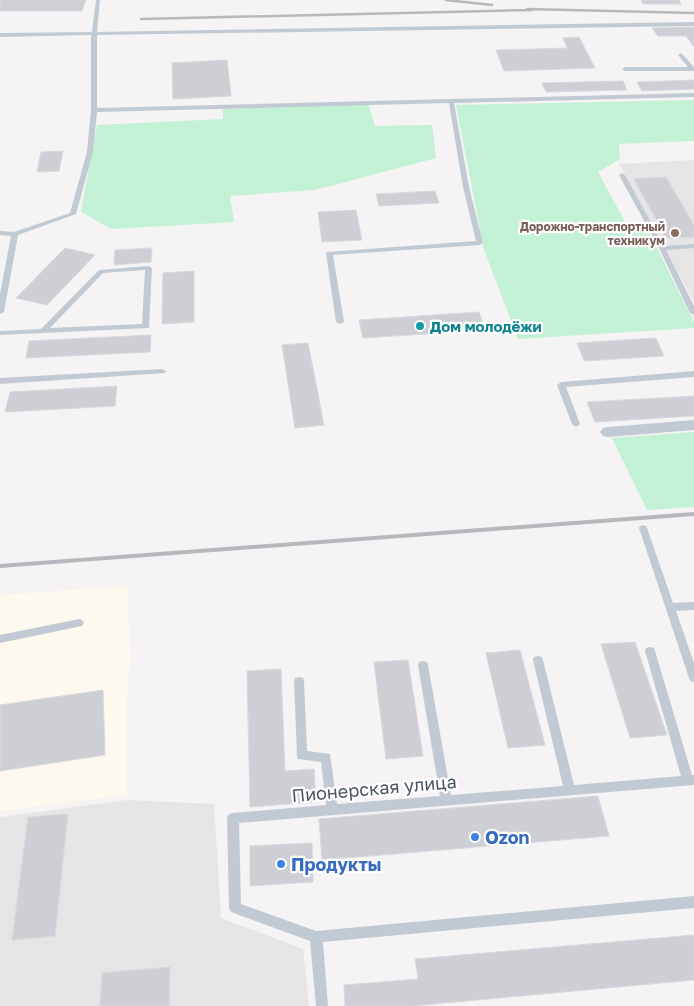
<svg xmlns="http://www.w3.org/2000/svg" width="694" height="1006" viewBox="0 0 694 1006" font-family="'Golos Text',sans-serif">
	<rect width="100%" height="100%" fill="#f5f3f3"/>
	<path fill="#fdf9ef" d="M127,586L131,658L126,702L127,795L0,811V595Z"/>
	<path fill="#e6e4e5" d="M694,160V302L619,164Z
		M127,800L214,804L221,918L303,949L309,1006H0V817Z"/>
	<path fill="#c3f1d5" d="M694,100V141L619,144L620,159L598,172L630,231L648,230L694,322V328L518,339L484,250L456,105Z
		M368,103L375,126L432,125L436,158L315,190L230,196L234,222L111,229L81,212L97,125L223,119V109Z
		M694,432V507L647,510L612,438Z"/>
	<path fill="#cdcfd5" stroke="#d7d9de" d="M0,0H86L82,11H0Z
		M641,0H679L681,4H643Z
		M694,27V47L686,36H658L652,28Z
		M579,37L595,68L504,71L496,50L567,48L563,38Z
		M227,60L231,96L173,99L172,63Z
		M694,80V89L642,91L637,82Z
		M623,81L627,90L546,92L542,83Z
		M63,151L59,171L37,172L41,152Z
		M666,177L694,225V237L666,238L634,179Z
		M435,191L439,203L379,206L376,194Z
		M356,210L362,240L322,242L318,212Z
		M65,248L95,255L47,305L16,298Z
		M152,248L151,262L114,265L115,250Z
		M194,271V322L162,324L163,273Z
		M479,312L485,330L363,338L359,320Z
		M151,335L150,352L26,358L29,341Z
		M656,338L664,356L584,361L577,343Z
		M308,343L324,425L295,428L282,345Z
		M117,386L115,406L5,412L10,392Z
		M694,396V416L595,422L587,402Z
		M635,642L667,735L630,738L601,644Z
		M520,650L545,745L508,748L486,653Z
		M408,660L423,756L386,759L374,662Z
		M281,669L285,771L314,769L316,802L250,807L247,671Z
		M103,690L105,755L0,771V705Z
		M598,796L609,836L322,860L319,819Z
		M68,814L55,936L12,940L28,817Z
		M312,843L313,882L250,886V846Z
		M694,935V980L412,1006H345L344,985L418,979L415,959Z
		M170,967L169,1006H100L102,973Z"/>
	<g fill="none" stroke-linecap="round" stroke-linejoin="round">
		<path fill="#c1cad2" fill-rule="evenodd" d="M96,0H100L97,32L694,22V26L97,35V108L694,93V97L454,103L469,187L483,243L480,245L333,255L344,322L340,324L336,322L326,253L327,252L476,241L463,187L449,103L97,112L93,152L76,214L18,235L4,312L0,314V294L11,236L0,235V231L14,232L70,213L87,152L91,110V35L0,37V33L92,32Z
			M681,53L694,67V71H625L622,69L625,67H688L678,55Z
			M622,173L625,175L664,246L694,244V248L666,250L694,306V315L690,313L659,248L619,175Z
			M149,266L152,268L149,328L0,335V331L41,329L99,270ZM145,270L142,324L50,328L103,273Z
			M162,369L166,371L165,373L0,384V378Z
			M694,371V377L566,387L580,424L576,427L572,424L557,385L561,382Z
			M643,525L646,526L647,528L673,603L694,602V610L676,611L694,663V682L690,681L639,528L640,526Z
			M79,619L82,620L84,623L82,626L0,643V635Z
			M650,647L654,648L655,651L692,775H694V785L239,823L241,904L316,931L694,896V908L323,942L328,1006H316L310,941L231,912L229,908L227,818L229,814L233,813L326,805L321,762L298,759L297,756L294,681L295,678L299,677L303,678L304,681L307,751L330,754L337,804L440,796L418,665L419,662L423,661L427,662L428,665L451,795L563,786L533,660L534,657L538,656L542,657L543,660L574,785L681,776L645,651L646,648Z"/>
		<path fill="#c1cad2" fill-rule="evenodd" d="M694,420V430L608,437L603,436L600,432L603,428L608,427Z"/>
		<path stroke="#b5b8bd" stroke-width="2.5" d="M446,0L492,5
			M527,9L694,13
			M141,19L532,10"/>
		<path stroke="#b5b8bd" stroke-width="4" d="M0,566L694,514"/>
	</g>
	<circle fill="#8d6e63" stroke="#fff" stroke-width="2" cx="675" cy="233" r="5"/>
	<circle fill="#0f9aa8" stroke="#fff" stroke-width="2" cx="420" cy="326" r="5"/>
	<g fill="#3f7fe0" stroke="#fff" stroke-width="2">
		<circle cx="475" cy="837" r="5"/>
		<circle cx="281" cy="864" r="5"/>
	</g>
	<g text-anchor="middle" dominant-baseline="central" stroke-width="4.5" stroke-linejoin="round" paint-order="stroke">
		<g font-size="12" font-weight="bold" fill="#785e54" stroke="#fff" text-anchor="end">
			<text x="665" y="226">Дорожно-транспортный<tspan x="665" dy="14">техникум</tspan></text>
		</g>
		<g font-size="15" font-weight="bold" fill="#0d838f" stroke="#fff" text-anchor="start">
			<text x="430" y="326">Дом молодёжи</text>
		</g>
		<g font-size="18" fill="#4a5661" stroke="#fff">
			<text transform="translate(374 788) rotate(-5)">Пионерская улица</text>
		</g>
		<g font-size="18" font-weight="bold" fill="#366cbe" stroke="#fff" text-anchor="start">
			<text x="485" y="837">Ozon</text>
			<text x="291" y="864">Продукты</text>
		</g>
	</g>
</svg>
